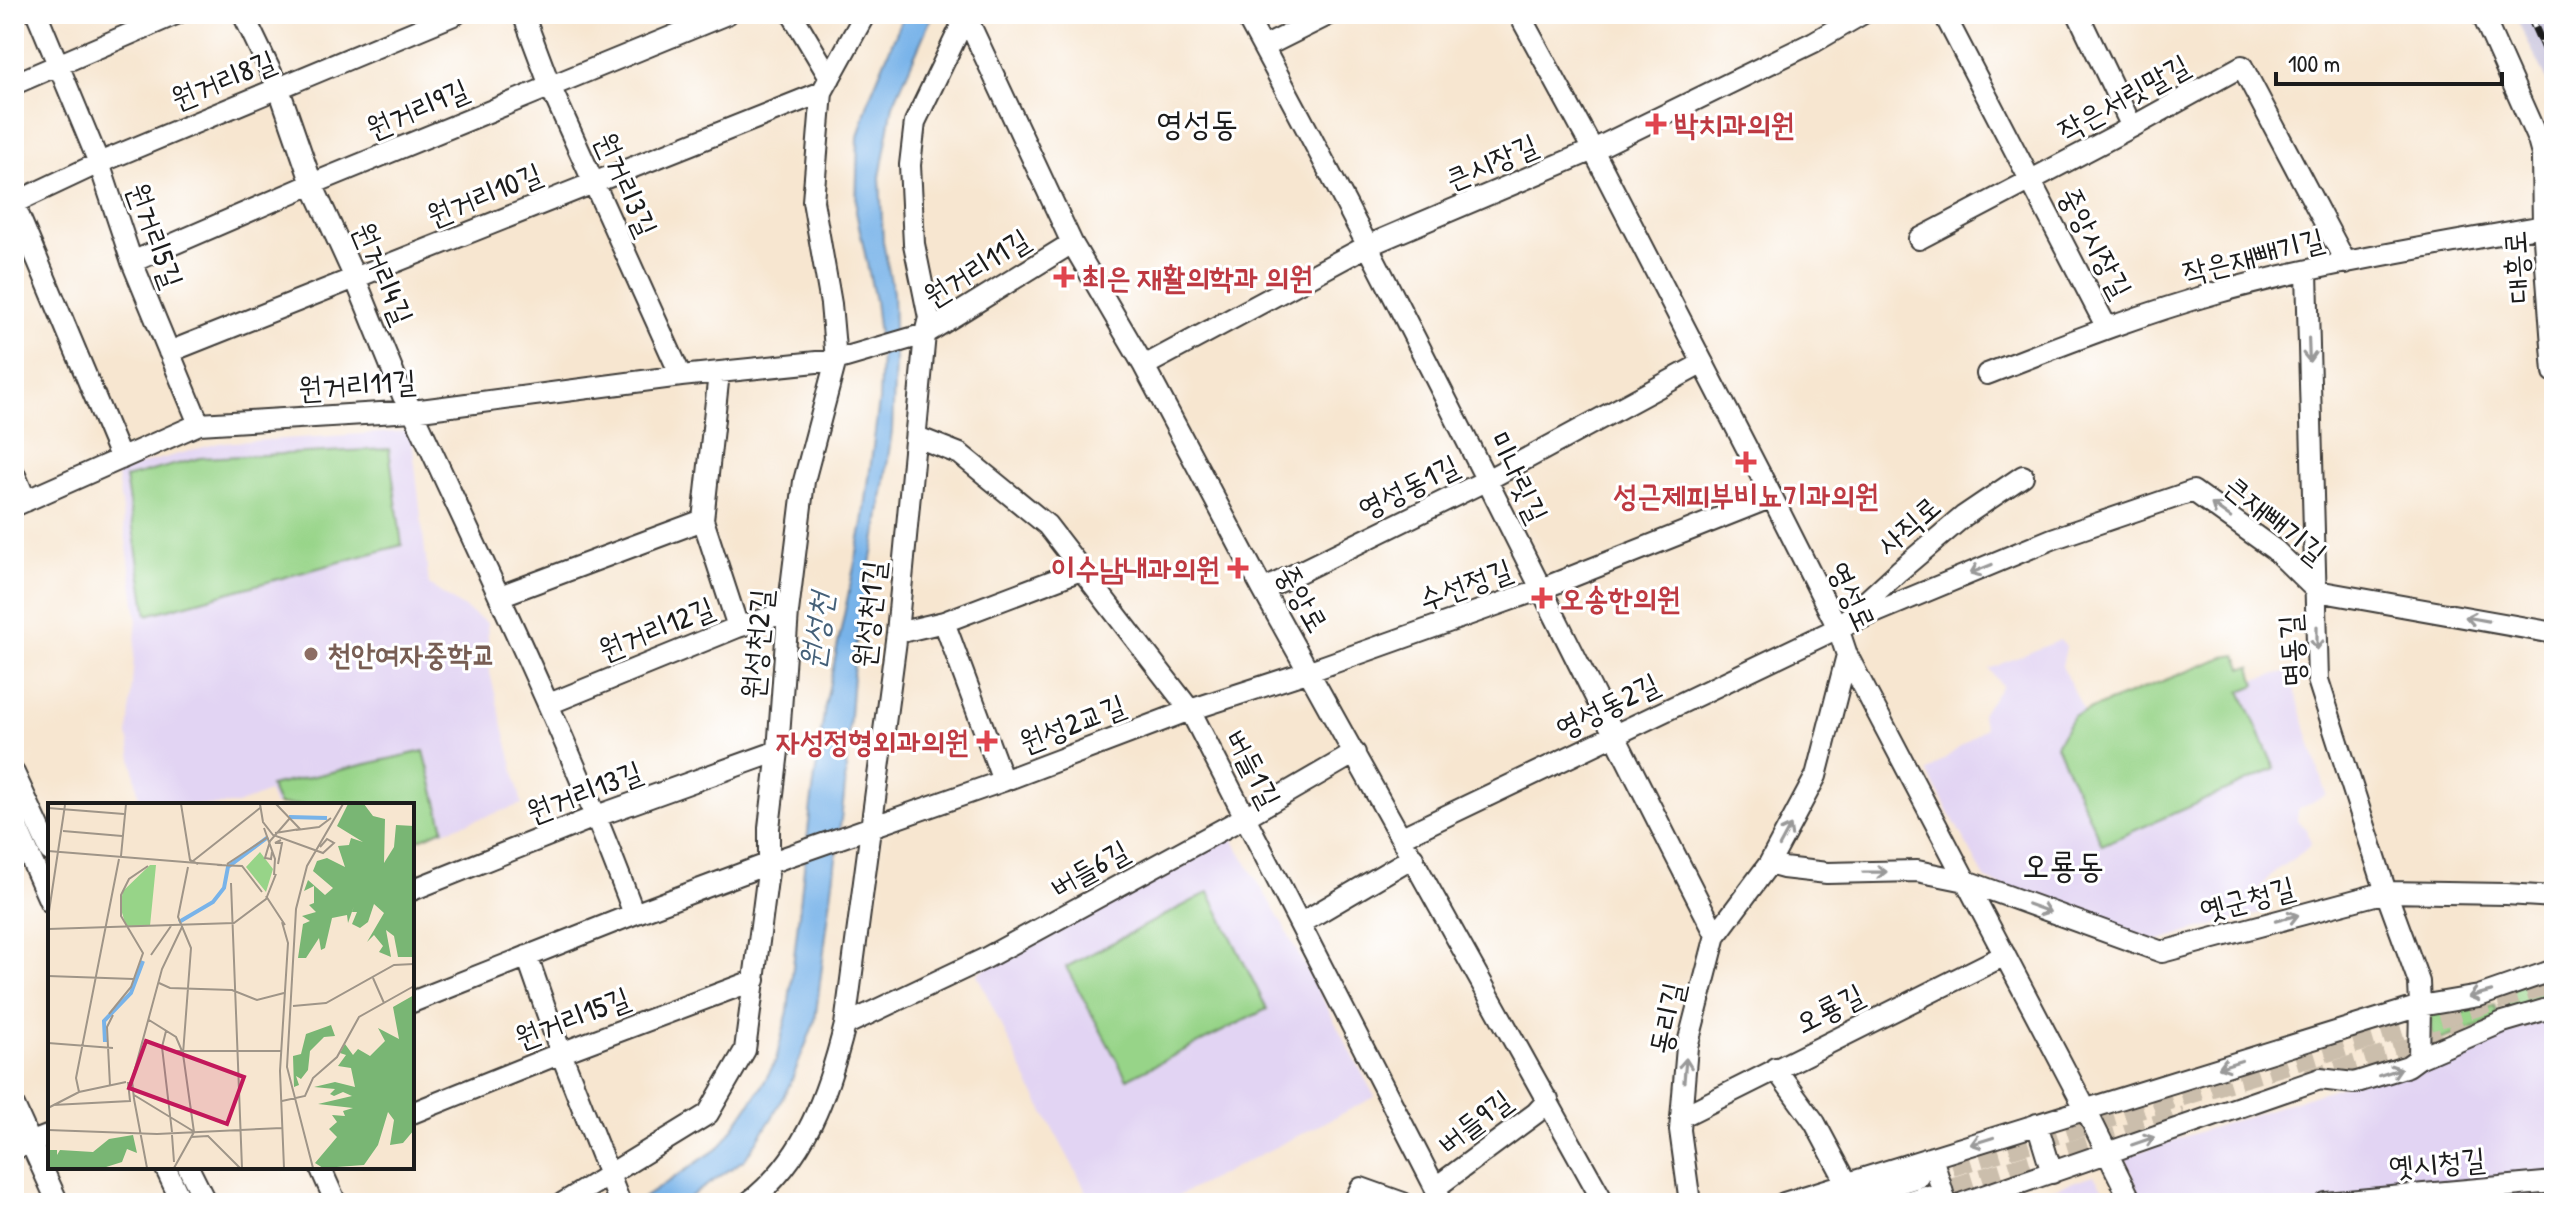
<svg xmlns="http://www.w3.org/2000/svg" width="2568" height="1217" viewBox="0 0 2568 1217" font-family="'Patrick Hand','Poor Story',sans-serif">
	<rect width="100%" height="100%" fill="#fff"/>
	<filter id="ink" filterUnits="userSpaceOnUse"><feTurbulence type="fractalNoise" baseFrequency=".0125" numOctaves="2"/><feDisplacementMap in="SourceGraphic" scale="16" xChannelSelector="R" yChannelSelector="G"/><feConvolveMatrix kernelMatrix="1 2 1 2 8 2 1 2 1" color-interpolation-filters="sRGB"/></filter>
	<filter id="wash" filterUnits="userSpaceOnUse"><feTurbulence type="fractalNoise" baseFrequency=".006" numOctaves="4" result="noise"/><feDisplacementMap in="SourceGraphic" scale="32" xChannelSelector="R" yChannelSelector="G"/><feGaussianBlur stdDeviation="1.8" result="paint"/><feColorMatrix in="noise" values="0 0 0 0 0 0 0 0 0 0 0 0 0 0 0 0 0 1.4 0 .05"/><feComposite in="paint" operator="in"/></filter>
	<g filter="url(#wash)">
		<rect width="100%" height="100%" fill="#f7e6d0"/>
		<path fill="#e2d4f3" d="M411,431L429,585L487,623L490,673L522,804L412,842V805H274L268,792L237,805H140L128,735L137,617L117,475L139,465L219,443Z
			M2060,640L2066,647L2062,666L2084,712L2224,657L2237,655L2242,668L2250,667L2255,680L2289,671L2326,795L2298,809L2297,821L2306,829L2311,843L2304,851L2275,871L2259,888L2260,913L2156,941L1986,880L1927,772L1985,728L1981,714L2002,686L1989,669Z
			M1231,836L1283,925L1375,1097L1164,1203H1093L1032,1090L977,974L990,964Z
			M2554,1017V1203H2142L2125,1156Z
			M2094,1175L2112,1203H2009Z"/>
		<path fill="#c5c0da" d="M2514,14H2554V96L2548,82Z"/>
		<path fill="#97d488" stroke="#5a7852" stroke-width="2" d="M389,449L402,545L147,615L125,478L200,458Z
			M2237,655L2242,668L2251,667L2256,685L2241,691L2275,769L2102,845L2056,745L2073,716L2224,657Z
			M424,751L444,829L412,842V805H278L270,786Z
			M1209,892L1267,1009L1127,1079L1066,967Z
			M2554,973V1001L2510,1010L2503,991Z
			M2483,997L2487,1008L2494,1005L2499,1019L2432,1043L2431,1013Z"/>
		<path fill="#78b3e9" stroke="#4a6882" stroke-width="2" d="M904,14H933L893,105L880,177L883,242L893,292L895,362L892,431L879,521L855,649L844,796L815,1021L791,1082L772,1118L745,1159L681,1203H636L720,1147L761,1088L776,1060L788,1011L811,805L825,706L863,524L879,401L881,354L875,301L856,212L858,137L870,96Z"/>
	</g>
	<g filter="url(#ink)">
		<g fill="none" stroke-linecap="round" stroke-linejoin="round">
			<path stroke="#cbbeac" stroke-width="20" stroke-dasharray="20 10" stroke-linecap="butt" d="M2308,1079L2465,1031
				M1923,1175L2554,983
				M1925,1196L2185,1116"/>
			<defs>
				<path id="minor" d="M37,14L99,163L132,262L199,424
					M243,14L279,89L312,184L355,278L403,396L413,411C490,577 570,742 634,914
					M523,14L550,86L681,376
					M792,14L830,78
					M965,14L1072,243L1144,366L1263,590L1604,1203
					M1245,14C1410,317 1558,628 1716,935
					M1519,14L1593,150L1772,497L1838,628L1847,655L2085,1108L2132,1203
					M1944,14L2107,328
					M2078,14L2132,127
					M2482,14L2538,140L2546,169
					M1264,47L1330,14
					M14,84L176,14
					M2542,158L2543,226L2554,372
					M14,203L99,163L456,14
					M14,204L121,459
					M1919,239L2132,127L2242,66L2346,263
					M132,262L312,184L727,14
					M2307,272L2318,680L2386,892L2419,982L2420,1006L2419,1058
					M169,352L822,92
					M1144,366L1367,246L1593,150L1814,42L1862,14
					M719,373L703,520L738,627
					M1987,374C2062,345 2137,315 2216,293C2322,263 2434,246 2543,226
					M917,437L960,454L1047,525L1190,710L1443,1203
					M14,473L26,501
					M14,506L199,424L413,411L681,376L836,360L925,334L1072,243
					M1263,590L1487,480L1703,363
					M500,596L703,520
					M1847,619L1899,571L1964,516L2023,476
					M944,622L1003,781
					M897,633L944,622L1081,570
					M549,704L738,627L788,612
					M14,773L50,851
					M14,821L50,902
					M1402,837L1838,628L2052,539L2193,491L2275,550L2317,591L2554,633
					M1769,864L1783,868L1827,873L1917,871L1966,881L2162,952L2386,892L2506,894L2554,897
					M412,890L597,816L778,751
					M1301,923L1413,857
					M527,956L561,1053L620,1203
					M412,1002L634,914L786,857L1003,781L1190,710L1310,671L1541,589L1772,497
					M845,1025L986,958L1245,817L1355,753
					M1775,1068L1815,1123L1847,1183
					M14,1106L58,1203
					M412,1113L561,1053L755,980
					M1681,1117L2005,955
					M2037,1124L2052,1173
					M14,1149L50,1135
					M1932,1157L1946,1203
					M165,1167L182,1203
					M188,1167L206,1203
					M320,1167L336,1203
					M1435,1188L1536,1113L1548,1100
					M563,1203L708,1114L745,1050L769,864V828L778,751L788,612L804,481L836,360L831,304L813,201L822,92L865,14
					M748,1203C806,1158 828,1093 845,1025L897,633L925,334L929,318L914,244L910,165L915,122L967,14
					M1353,1203L1361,1188L1403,1203
					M1690,1203L1680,1130L1687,1047L1716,935L1769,864L1816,776L1847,655
					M1784,1203L2355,1026L2420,1006L2479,996L2554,970
					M1835,1203L1918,1177
					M1903,1203L1925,1196
					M1963,1203L2320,1079L2354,1083L2408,1066L2419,1058L2503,1022L2554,1007
					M2326,1203L2554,1182"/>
			</defs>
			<use href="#minor" stroke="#3d3a37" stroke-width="24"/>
			<use href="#minor" stroke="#fff" stroke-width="20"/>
			<defs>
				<path id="rail" d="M2529,14L2554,70"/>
			</defs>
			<use href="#rail" stroke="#1c1c1c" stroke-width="8"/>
			<use href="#rail" stroke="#fff" stroke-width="5" stroke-dasharray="15" stroke-linecap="butt"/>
		</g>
		<defs><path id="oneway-shaft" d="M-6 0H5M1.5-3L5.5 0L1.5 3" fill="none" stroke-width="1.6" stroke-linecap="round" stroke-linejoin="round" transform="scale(2)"/></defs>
		<g stroke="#999">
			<use href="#oneway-shaft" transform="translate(2309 350) rotate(88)"/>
			<use href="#oneway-shaft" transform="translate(2221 511) rotate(-144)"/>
			<use href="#oneway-shaft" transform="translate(1981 569) rotate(158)"/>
			<use href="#oneway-shaft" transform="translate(2477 619) rotate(-170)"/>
			<use href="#oneway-shaft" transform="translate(2317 638) rotate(90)"/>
			<use href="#oneway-shaft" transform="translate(1785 836) rotate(-62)"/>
			<use href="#oneway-shaft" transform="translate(1875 872) rotate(-1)"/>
			<use href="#oneway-shaft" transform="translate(2039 908) rotate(20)"/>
			<use href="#oneway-shaft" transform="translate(2287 918) rotate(-15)"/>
			<use href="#oneway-shaft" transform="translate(2480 994) rotate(165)"/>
			<use href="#oneway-shaft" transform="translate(2230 1064) rotate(163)"/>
			<use href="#oneway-shaft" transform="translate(1685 1070) rotate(-85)"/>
			<use href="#oneway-shaft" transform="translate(2390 1072) rotate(-18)"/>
			<use href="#oneway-shaft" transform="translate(1982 1141) rotate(163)"/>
			<use href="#oneway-shaft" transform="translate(2143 1141) rotate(-19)"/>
		</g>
	</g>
	<g fill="#e0444e" stroke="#fff" stroke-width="3">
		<path d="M1652 112h8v8h8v8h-8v8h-8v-8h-8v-8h8z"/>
		<path d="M1060 265h8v8h8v8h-8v8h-8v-8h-8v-8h8z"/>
		<path d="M1742 450h8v8h8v8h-8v8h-8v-8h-8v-8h8z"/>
		<path d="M1234 556h8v8h8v8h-8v8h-8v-8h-8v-8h8z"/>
		<path d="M1538 586h8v8h8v8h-8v8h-8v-8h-8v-8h8z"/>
		<path d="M983 729h8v8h8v8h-8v8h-8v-8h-8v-8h8z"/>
	</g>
	<circle fill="#8d6e63" stroke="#fff" stroke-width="3" cx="311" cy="654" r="8"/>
	<g text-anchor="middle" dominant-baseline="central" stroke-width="6" stroke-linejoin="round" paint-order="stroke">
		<g font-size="30" fill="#1c1c1c" stroke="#fff">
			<text transform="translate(223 79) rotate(-22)">원거리8길</text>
			<text transform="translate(2123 97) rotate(-29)">작은서릿말길</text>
			<text transform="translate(417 108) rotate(-23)">원거리9길</text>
			<text transform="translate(1491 161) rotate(-23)">큰시장길</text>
			<text transform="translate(627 184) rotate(66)">원거리3길</text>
			<text transform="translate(484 194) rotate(-22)">원거리10길</text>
			<text transform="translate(156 235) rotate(70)">원거리5길</text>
			<text transform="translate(2096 242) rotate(62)">중앙시장길</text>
			<text transform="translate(2253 255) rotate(-14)">작은재빼기길</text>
			<text transform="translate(976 267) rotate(-32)">원거리11길</text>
			<text transform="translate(2516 267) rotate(-94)">대흥로</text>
			<text transform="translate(384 273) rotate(67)">원거리4길</text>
			<text transform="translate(357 384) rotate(-4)">원거리11길</text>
			<text transform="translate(1519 477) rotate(64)">미나릿길</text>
			<text transform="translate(1408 486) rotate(-26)">영성동1길</text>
			<text transform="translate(2276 519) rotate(39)">큰재빼기길</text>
			<text transform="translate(1908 525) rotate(-41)">사직로</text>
			<text transform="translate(1465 584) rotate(-20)">수선정길</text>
			<text transform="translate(1853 596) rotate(65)">영성로</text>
			<text transform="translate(1303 598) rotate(60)">중앙로</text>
			<text transform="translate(868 614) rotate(-84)">원성천1길</text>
			<text transform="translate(656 628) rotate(-22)">원거리12길</text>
			<text transform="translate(756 644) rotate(-85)">원성천2길</text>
			<text transform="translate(2291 651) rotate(-94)">명동길</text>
			<text transform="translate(1607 705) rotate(-26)">영성동2길</text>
			<text transform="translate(1072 723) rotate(-21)">원성2교길</text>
			<text transform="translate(1254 768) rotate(63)">버들1길</text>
			<text transform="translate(584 791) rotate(-21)">원거리13길</text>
			<text transform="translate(1089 868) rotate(-29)">버들6길</text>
			<text transform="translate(2247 898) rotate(-15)">옛군청길</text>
			<text transform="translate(1829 1008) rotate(-27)">오룡길</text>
			<text transform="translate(572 1017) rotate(-21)">원거리15길</text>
			<text transform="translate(1666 1018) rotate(-78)">동리길</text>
			<text transform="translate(1474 1121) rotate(-37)">버들9길</text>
			<text transform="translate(2437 1162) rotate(-5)">옛시청길</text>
		</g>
		<g font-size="30" font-weight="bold" fill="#be3a42" stroke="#fff" text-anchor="start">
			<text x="1674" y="124">박치과의원</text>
			<text x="1082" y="277">최은 재활의학과 의원</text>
			<text x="1746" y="495" text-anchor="middle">성근제피부비뇨기과의원</text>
			<text x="1220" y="568" text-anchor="end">이수남내과의원</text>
			<text x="1560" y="598">오송한의원</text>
			<text x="969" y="741" text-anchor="end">자성정형외과의원</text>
		</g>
		<g font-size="30" font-weight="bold" fill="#785e54" stroke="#fff" text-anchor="start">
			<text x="327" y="654">천안여자중학교</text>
		</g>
		<g font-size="32" font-style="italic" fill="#456078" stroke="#fff">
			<text transform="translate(816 631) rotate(-82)">원성천</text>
		</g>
		<g font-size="34" fill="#1c1c1c" stroke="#fff">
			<text x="1197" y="123">영성동</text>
			<text x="2063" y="865">오룡동</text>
		</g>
	</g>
	<g transform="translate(48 803)">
		<rect width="366" height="366" fill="#f7e6d0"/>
		<path d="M212,49L225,66L218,89L198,64ZM102,62H108L102,123H78L72,103L75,88Z" fill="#97d488"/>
		<path d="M300,1H316L325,13L337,16L336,60L346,44L348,22L366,23L364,154H350L346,133L338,127L343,154L331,149L335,143L326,132L319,139L336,110L326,101L320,119L312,125L304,121L309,109H304L306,103L300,120L299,112L284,115L277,145L273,147L271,135L258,155H250L255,121L262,118L254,113L268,109L261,102L266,100V83L256,88L260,77L277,92L285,85L265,68L269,58L279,55L297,64L290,43L301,42L303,35L315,39L289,23ZM366,192V327L355,340L342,342L346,317L340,309L330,342L316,362L275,365L267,360L289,334L281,326L289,319L284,312L297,313L295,308L305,305L270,301L304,293L295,289L286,293L282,291L287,286L266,284L287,279L307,284L303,265L290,263L298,252L292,250L297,241L305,252L310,246L322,253L337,238L330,225L351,236L345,204ZM283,222L287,233L276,234L262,248L260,267L253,276L248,273L251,282L246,284L245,253L253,251L258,231ZM85,332L89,350L79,346L74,359L55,365H0V347H9V352L12,347L45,349L61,336Z" fill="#79b674"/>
		<path fill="none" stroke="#78b3e9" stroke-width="4" d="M241,14L279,15M131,119L165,99L176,85L180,64L220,34M57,239L56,218L83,190L95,158"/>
		<path fill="none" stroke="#9f9588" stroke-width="2" d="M133,1L142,57L150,61M212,1L215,19L225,32L275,50L286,40L279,36L272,44M228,1L252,26M0,5L76,11M216,25L227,56L226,72M248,27L271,24L283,15M15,28L74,33M227,30L252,26M0,48L174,62M224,49L223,56L217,55L222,38L242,15M73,53L78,1M145,58L212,5M179,61L220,34M230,61L234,40H227L233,37M169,62L194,63L214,89M183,80L194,365M218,93L237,122M0,115L17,2M234,119L240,140L232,268L236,365M0,126L186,120L218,96L228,71M103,152L123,123M0,173L86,176M325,175L336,200M111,180L122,185L184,187L209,197L236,190M245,203L278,200L346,162L366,161M61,211L83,184L95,150L73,113V92L81,76L100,63M101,217L128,234L134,248M118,228L114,244L124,329M0,240L65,245M122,248H233M62,283L59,224L65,212M31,289L28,275L71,56M86,292L145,328M86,296L84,277L114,166L134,124M86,296L99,365M234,298L257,293L265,275L289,254L311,214L366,183M5,302L82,298L80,279M0,305L31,289L78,279M0,327L109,331L234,325M124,332L126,359M143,334L160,333L192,365M126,365L146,329L135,251L143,145L130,114L140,64M265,365L239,264L248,106L259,63L295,1"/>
		<path fill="#c2185b" fill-opacity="0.15" stroke="#c2185b" stroke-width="4" d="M98,238L196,274L179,321L81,285Z"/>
		<rect width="366" height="366" fill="none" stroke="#1c1c1c" stroke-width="4"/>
	</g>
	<rect width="2568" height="1217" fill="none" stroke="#fff" stroke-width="48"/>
	<path d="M2276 72v12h226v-12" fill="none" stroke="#1c1c1c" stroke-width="4"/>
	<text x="2288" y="72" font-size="24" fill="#1c1c1c" stroke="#ffffff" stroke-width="6" paint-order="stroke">100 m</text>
</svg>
